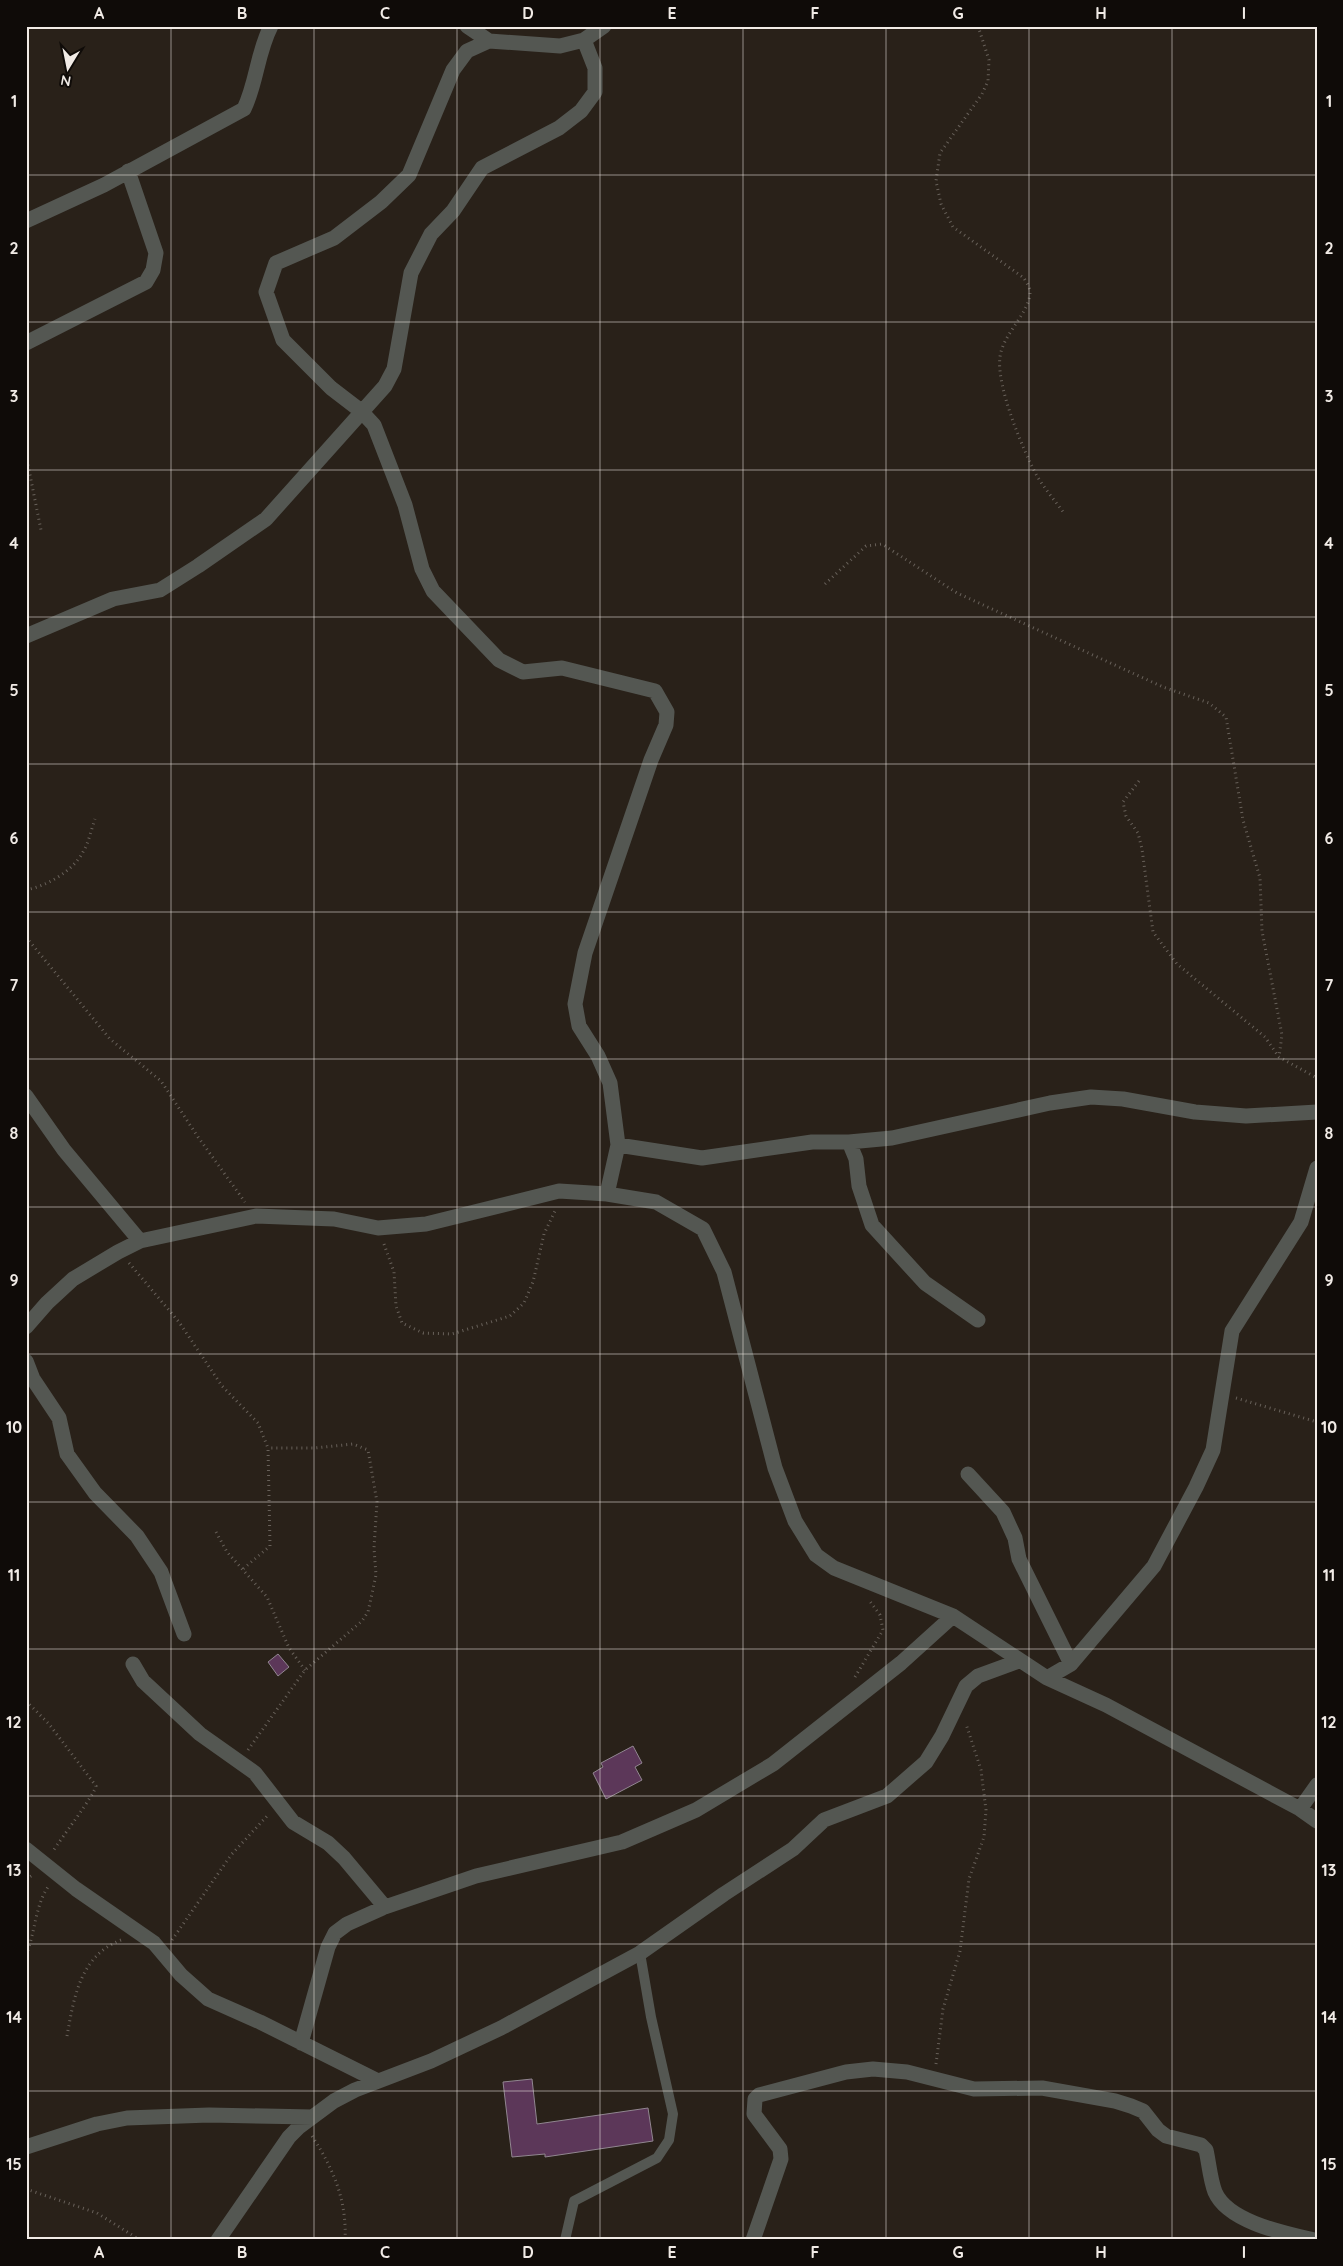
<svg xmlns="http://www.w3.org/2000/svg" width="1343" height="2266" viewBox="0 0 1343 2266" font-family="Quicksand,sans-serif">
	<rect width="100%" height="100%" fill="#292119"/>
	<path fill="#5c3759" stroke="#918690" d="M278,1654L289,1667L278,1676L268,1662Z
		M633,1746L642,1763L635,1767L642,1780L606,1799L593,1773L603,1767L601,1763Z
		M532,2079L537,2124L648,2108L653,2141L545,2157V2154L512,2157L503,2082Z"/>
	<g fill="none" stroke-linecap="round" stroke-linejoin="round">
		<path stroke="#68615a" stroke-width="3" stroke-dasharray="1 4" stroke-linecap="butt" d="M978,26L989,60L988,81L982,94L940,153L936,181L941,204L953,227L1024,278C1026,282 1030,287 1030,292C1030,313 1003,333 1000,357C996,386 1023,450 1037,476C1045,489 1055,501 1064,513
			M26,455L41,530
			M825,584L866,546L882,544L957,593L1163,687L1209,703L1226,717L1243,820L1260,878L1262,931L1282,1035L1279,1057
			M1139,781L1123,802L1126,816L1138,833L1142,849L1153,932L1177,964L1265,1037L1279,1057L1317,1078
			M26,890C47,886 73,871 83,852C89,842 91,830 95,819
			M26,937L110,1039L161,1081L198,1137L245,1202
			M384,1244L394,1272L396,1306L402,1323L423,1333L452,1334L510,1316L524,1303L533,1282L544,1234L556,1209
			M129,1263L179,1322L222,1386L258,1423L268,1448L270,1546L243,1569
			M1236,1398L1317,1422
			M216,1532L227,1552L267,1597L289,1648L305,1670
			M855,1677L883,1630L880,1615L869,1600
			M26,1701L49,1724L96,1786C95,1794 60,1840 53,1851
			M248,1750L305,1670L362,1621L368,1612L376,1575L374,1548L377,1502L368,1450L353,1444L315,1448H268
			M26,1879L33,1875
			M172,1940L231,1855L268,1815
			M26,1955C35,1934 35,1906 48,1887
			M67,2036C74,1997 80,1956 121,1940
			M936,2064L943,2009L960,1951L969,1879L984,1837L986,1810L981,1770L966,1724
			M312,2136C333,2168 347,2200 345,2240
			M26,2189L97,2213L140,2240"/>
		<path stroke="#545752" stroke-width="10" d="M565,2240L574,2201L657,2158L669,2140L673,2114L651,2017L640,1953"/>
		<path stroke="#545752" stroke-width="15" d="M467,26L489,41
			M604,26L584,40L560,46L489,41L467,51L453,70L409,175L381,202L334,238L276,263L266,292L283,340L331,388L361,411L374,425L405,505L422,569L433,591L499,660L523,672L562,668L655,691L667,712L666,725L651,760L585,953L575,1004L579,1026L598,1056L610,1083L618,1145L607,1194
			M26,221L104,185L244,109C257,82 257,53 271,26
			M26,343L146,282L153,270L156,253L128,171
			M26,636L113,599L160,590L198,566L266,519L385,386L394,369L411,273L431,234L453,211L482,168L559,128L581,111L595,92V68L584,40
			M26,1096L64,1150L140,1241
			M849,1142L856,1159L859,1186L872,1225L925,1283L978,1320
			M618,1145L702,1158L812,1142H849L892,1138L1050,1103L1091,1097L1123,1099L1195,1112L1246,1116L1317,1112
			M26,1327L47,1303L73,1279L118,1252L140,1241L256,1216L334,1219L378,1228L426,1224L559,1191L607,1194L656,1202L703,1229L724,1272L775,1468L795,1521L816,1555L834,1568L953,1616L1047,1678L1106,1705L1300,1809L1317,1821
			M26,1361L33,1379L59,1418L67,1454L95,1493L137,1536L161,1572L184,1634
			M968,1474L1003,1512L1015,1538L1019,1559L1071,1664
			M133,1664L143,1681L200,1734L255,1773L293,1822L328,1843L344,1858L385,1907
			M1047,1678L1071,1664L1154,1566L1196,1487L1213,1450L1232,1331L1301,1222L1317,1168
			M1300,1809L1317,1785
			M26,1849L76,1889L154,1943L181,1975L208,1999L260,2022L378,2081
			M301,2043L328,1947L335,1933L347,1924L385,1907L476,1876L622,1842L696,1810L773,1764L901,1663L953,1616
			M26,2147L97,2124L127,2118L209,2115L312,2117
			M218,2240L289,2137L299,2127L334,2101L355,2090L431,2061L501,2028L640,1953L724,1894L793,1849L824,1820L887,1796L926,1762L942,1736L966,1686L978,1676L1019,1661
			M753,2240L781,2159L780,2149L754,2114L755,2099L759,2095L846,2072L873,2069L907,2072L974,2089L1042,2088L1115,2101L1131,2106L1143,2111L1158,2130L1166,2136L1201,2145L1206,2150C1209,2163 1210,2179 1215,2192C1228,2222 1284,2233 1314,2240"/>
	</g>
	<path fill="none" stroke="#f1ebe6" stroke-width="1" stroke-opacity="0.55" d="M171,26V2240M314,26V2240M457,26V2240M600,26V2240M743,26V2240M886,26V2240M1029,26V2240M1172,26V2240M26,175H1317M26,322H1317M26,470H1317M26,617H1317M26,764H1317M26,912H1317M26,1059H1317M26,1207H1317M26,1354H1317M26,1502H1317M26,1649H1317M26,1796H1317M26,1944H1317M26,2091H1317"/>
	<rect width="1343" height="2266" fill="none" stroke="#0f0b08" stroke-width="55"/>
	<g transform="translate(68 68) rotate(190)" stroke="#0f0b08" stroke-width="4" paint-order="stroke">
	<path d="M0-4L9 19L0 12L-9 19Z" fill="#f1ebe6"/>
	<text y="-8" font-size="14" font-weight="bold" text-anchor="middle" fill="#f1ebe6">N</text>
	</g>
	<rect x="28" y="28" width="1288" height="2210" fill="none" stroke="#f1ebe6" stroke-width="2"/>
	<g font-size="16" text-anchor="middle" font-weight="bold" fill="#f1ebe6">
		<text x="99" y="19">A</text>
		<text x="242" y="19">B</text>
		<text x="385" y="19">C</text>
		<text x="528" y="19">D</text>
		<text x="672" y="19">E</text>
		<text x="815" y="19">F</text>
		<text x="958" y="19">G</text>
		<text x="1101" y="19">H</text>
		<text x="1244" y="19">I</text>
		<text x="14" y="107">1</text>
		<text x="1329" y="107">1</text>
		<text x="14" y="254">2</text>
		<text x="1329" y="254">2</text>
		<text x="14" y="402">3</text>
		<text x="1329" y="402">3</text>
		<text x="14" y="549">4</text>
		<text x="1329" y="549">4</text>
		<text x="14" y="696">5</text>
		<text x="1329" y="696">5</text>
		<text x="14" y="844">6</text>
		<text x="1329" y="844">6</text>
		<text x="14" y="991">7</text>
		<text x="1329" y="991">7</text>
		<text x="14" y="1139">8</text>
		<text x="1329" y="1139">8</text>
		<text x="14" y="1286">9</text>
		<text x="1329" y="1286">9</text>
		<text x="14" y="1433">10</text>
		<text x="1329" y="1433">10</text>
		<text x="14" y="1581">11</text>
		<text x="1329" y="1581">11</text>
		<text x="14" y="1728">12</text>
		<text x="1329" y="1728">12</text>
		<text x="14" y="1876">13</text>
		<text x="1329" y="1876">13</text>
		<text x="14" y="2023">14</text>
		<text x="1329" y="2023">14</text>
		<text x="14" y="2170">15</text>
		<text x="1329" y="2170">15</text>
		<text x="99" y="2258">A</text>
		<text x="242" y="2258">B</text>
		<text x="385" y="2258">C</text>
		<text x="528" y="2258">D</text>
		<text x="672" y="2258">E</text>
		<text x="815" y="2258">F</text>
		<text x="958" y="2258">G</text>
		<text x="1101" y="2258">H</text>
		<text x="1244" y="2258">I</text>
	</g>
</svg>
